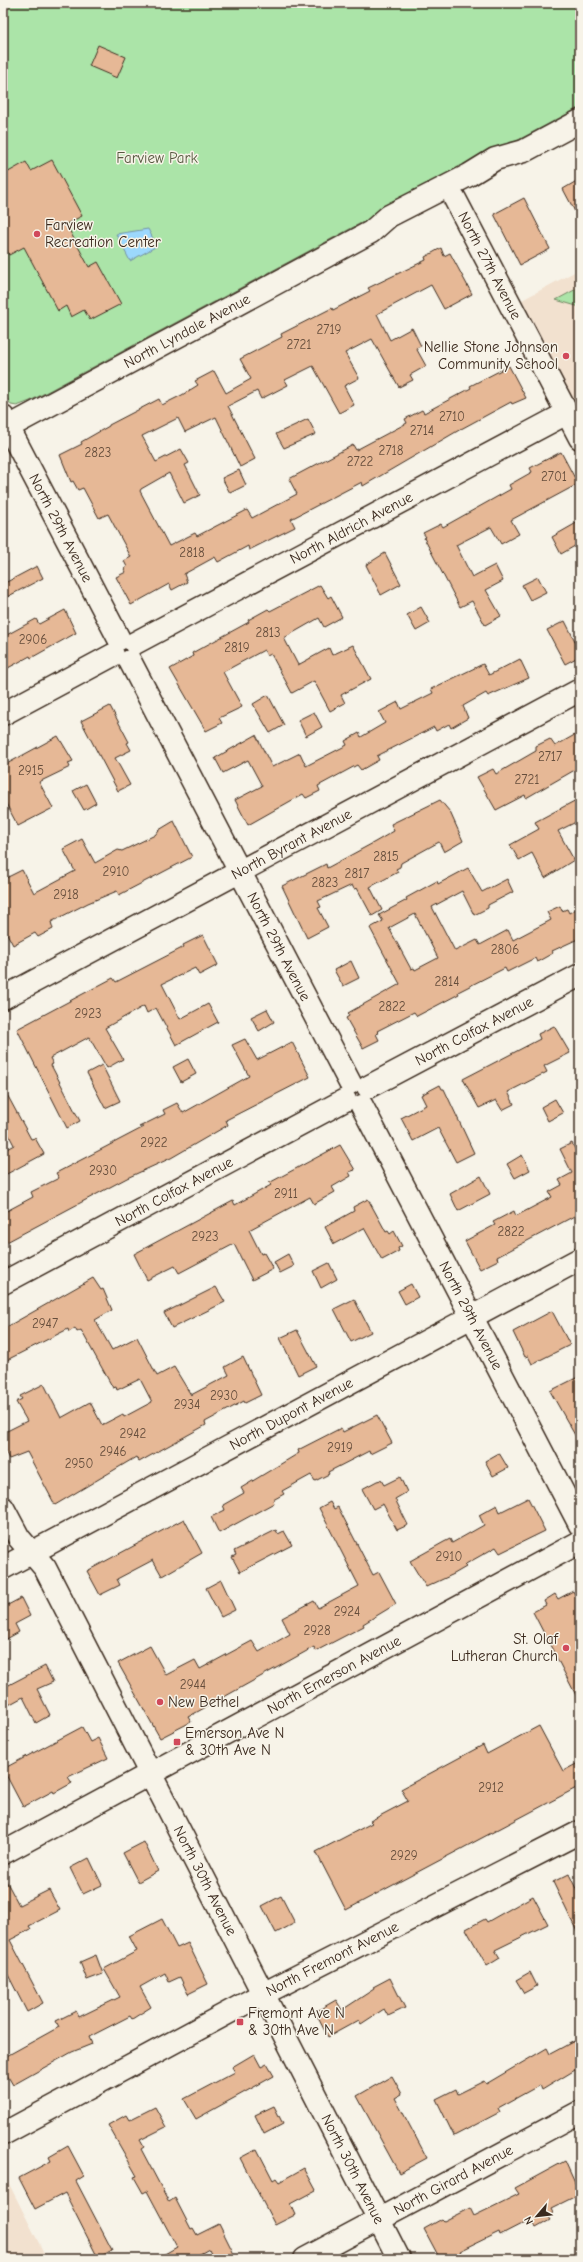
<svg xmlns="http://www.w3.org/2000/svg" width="583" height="2262" viewBox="0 0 583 2262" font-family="'Comic Neue',sans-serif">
	<rect width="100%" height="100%" fill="#f7f3e8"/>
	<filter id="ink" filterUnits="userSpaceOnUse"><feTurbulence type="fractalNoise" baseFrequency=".025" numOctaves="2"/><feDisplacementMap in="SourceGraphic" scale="8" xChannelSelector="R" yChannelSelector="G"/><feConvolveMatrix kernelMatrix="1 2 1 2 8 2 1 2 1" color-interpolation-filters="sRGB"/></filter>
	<g filter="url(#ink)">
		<path fill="#f2e1cf" d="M580,269V412L522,300Z
			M3,2172L47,2259H3Z"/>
		<path fill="#abe4a8" stroke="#738763" d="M3,3H580V107L492,154L478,164L361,223L30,401L17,406L11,405L3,391Z
			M580,287V307L556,300Z"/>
		<path fill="#9cd8fd" stroke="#7592a4" d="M148,229L157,246L130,261L116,234Z"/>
		<path fill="#e6b896" stroke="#3b2a1e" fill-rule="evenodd" d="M98,45L126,57L117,78L89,66Z
			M52,160L82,216L66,224L89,267L98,262L121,304L90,320L84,310L71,317L66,306L58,311L24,247L9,255L3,243V175L26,162L31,171Z
			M580,179V221L563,189Z
			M524,198L550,249L520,265L494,214Z
			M441,248L444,256L450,253L472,294L444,309L431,285L377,314L390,340L412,328L421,346L416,348L426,366L410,375L413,380L399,387L372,339L345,353L359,378L344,386L354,405L339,413L313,366L285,380L288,385L261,399L257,391L228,406L255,459L240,467L216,417L185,432L178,418L142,436L156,462L181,449L189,463L185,465L200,495L184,503L169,473L141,489L140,491L169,546L195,533L197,536L247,510L252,518L297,494L289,479L353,445L356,450L407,423L405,419L422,410L424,413L471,388L470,386L509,366L526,398L512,404L511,402L461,429L363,486L362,482L291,519L295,527L249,550L248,546L218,562L215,557L184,574L187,582L172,590L169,584L131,605L116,577L126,572L124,569L127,567L124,561L131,557L108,514L99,518L83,488L78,490L73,481L71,482L60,455L82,444L81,442L109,426V425L159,399L162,405L182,395L198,385L195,381L214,371L226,393L251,379L240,359L282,337L281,334L332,308L333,310L370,291L368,288L426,260L425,257Z
			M308,419L316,434L284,448L276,434Z
			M561,452L578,484L511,520L519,534L501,544L491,527L456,545L472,577L495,565L503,581L486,590L501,616L485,625L472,601L460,607L424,538L426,537L423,533L441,524L443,527L511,489L509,485L532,472L530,468Z
			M239,470L246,485L230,493L222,478Z
			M580,521V543L561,554L552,537Z
			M385,553L401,584L381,595L366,565Z
			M37,566L43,578L3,599V584Z
			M538,577L546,592L530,600L522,585Z
			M320,585L328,598L331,596L342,617L324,627L319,618L284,638L298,665L329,648L332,655L353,645L371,679L341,695L345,703L330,711L314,681L292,693L271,654L267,656L264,650L223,672L242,707L219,718L222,723L206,731L170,669L193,656L192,653L249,622L248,620L268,609L270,611Z
			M421,607L430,623L416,631L407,615Z
			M65,610L76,633L31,658L30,656L8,668L3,658V637L36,619L39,624Z
			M565,621L580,651V656L565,664L547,630Z
			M520,659L529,678L488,696L486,693L463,706L468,718L451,728L449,724L436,731L434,727L377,756L379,760L361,770L357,765L318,786L320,791L306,798L303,794L248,825L235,800L262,786L248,760L223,773L215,758L256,735L272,767L300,753L306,766L347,745L345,741L359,733L361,737L385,723L379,712L398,702L401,709L433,693L431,689L483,664L489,675Z
			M268,695L284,725L270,733L253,704Z
			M110,706L129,742L127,743L131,750L115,758L130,785L118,791L81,721Z
			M314,712L322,727L306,736L298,720Z
			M580,732V767L526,798L525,795L496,810L477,777L493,769L496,774L536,751V746L550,739L555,746Z
			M58,736L73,761L68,763L70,767L39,782L53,808L18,826L3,798V766Z
			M86,784L96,803L84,810L73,791Z
			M580,798V820L558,831L574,860L545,878L532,853L519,860L510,845L539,829L535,822Z
			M440,800L450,812L463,841L444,852L439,842L401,863L400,867L396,869L398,872L370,887L382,910L372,916L357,888L354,889L352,885L318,901L321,907L318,908L328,927L307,938L282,886L326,864L327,868L375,842L394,831L391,824Z
			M174,821L192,857L119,895L117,891L88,903L51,922L53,929L38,937L35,933L13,945L3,926V881L8,877L22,870L34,893L75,871L63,849L82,839L95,863L118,850L122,851L155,835L159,830Z
			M468,868L482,892L507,879L513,892L488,905V908L474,915L462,891L432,907L455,951L477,940L480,945L508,930L513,940L551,920L547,912L560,906L562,911L567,909L569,913L580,907V938L552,951L553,953L537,962L535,958L507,972L505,968L458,992L459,994L417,1016L414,1012L377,1031L379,1033L376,1034L379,1040L363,1048L346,1018L349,1016L348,1013L400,984L370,928L383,921L379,915L407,900L406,898L437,881L438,884ZM415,914L438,958L415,970L414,968L411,969L389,928Z
			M203,935L218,965L199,975L195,968L162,984L180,1019L208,1004L218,1022L176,1045L156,1008L147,1013L144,1006L105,1028L123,1059L107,1068L89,1037L50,1058L53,1064L51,1065L80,1121L67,1128L17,1029L113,978L116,982L184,947L183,945Z
			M351,961L359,978L343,986L334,970Z
			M267,1009L274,1022L259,1031L251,1017Z
			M554,1026L570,1053L544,1066L547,1072L508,1092L514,1104L502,1110L496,1100L479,1108L463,1079L540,1039L538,1034Z
			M245,1039L257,1060L292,1042L310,1077L226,1120L228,1125L171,1158L127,1178L3,1244V1213L33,1197L31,1192L59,1178L56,1173L144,1127H139L165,1114L163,1110L177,1103L183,1113L249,1076L232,1045Z
			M188,1059L196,1074L181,1082L173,1067Z
			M102,1065L120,1101L105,1108L87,1073Z
			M440,1085L442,1089H444L474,1153L456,1162L438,1128L413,1141L401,1118L426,1105L421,1095Z
			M3,1087L31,1139L35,1138L44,1154L3,1176V1151L14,1145L3,1124Z
			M555,1099L563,1113L548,1121L541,1107Z
			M572,1143L580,1159V1213L497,1257L498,1260L480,1269L465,1241L495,1225L493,1222L514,1211L516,1216L552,1197L549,1192L562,1185L559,1180L572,1173L560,1149Z
			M340,1145L355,1170L349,1172L351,1176L332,1187L335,1192L314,1204L310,1197L249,1230L261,1254L264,1253L273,1269L252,1280L234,1244L179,1273L175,1266L147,1280L134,1254L233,1201L235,1205L271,1185L269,1183Z
			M522,1155L530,1170L515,1178L507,1164Z
			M481,1176L490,1194L458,1211L450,1194Z
			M368,1199L386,1232L388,1231L390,1234L394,1231L402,1246L398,1248L399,1251L382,1260L364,1228L334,1244L325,1227L354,1211L353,1207Z
			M288,1254L294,1266L280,1273L274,1262Z
			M329,1263L337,1279L321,1288L313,1271Z
			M93,1278L101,1290L103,1289L112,1310L95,1320L112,1350L137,1337L157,1376L174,1367L191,1395L229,1375L225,1367L243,1357L261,1395L245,1403L244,1401L205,1422L206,1425L139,1462L136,1457L55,1505L27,1452L9,1459L3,1447V1433L27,1421L16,1402L22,1399L20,1396L44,1384L61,1418L90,1402L102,1425L123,1414L124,1417L152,1402L140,1379L117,1390L116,1387L113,1388L81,1330L77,1332L75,1328L69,1332L68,1329L3,1362V1329Z
			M411,1284L418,1297L405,1304L398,1291Z
			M216,1287L225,1302L172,1328L164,1313Z
			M354,1299L371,1332L351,1342L334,1309Z
			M552,1311L570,1345L532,1364L528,1356L525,1357L513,1332Z
			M297,1330L316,1366L298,1375L280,1338Z
			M580,1376V1444L550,1391Z
			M377,1415L392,1443L370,1454L369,1451L328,1472L329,1474L315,1481L311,1475L282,1491L284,1494L273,1500L274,1503L219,1533L211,1517L225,1510L223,1505L244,1493L241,1488L299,1453L298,1450L341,1428L343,1432Z
			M499,1453L508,1468L493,1476L485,1461Z
			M400,1477L407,1492L395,1499L408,1525L397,1530L383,1504L373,1509L362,1489L377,1481L381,1480L384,1485Z
			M528,1498L545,1531L500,1553L496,1547L464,1565L466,1567L454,1574L426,1587L410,1561L444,1542L450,1539L452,1543L484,1525L479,1515L497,1505L500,1512Z
			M330,1502L334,1509L338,1507L373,1575L379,1572L396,1604L363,1624L364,1626L316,1651L314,1647L188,1717L191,1722L160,1738L118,1663L150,1646L166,1675L195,1660L200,1669L252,1641L259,1652L290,1634L282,1618L314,1601L318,1608L359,1586L319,1508Z
			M184,1519L202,1553L162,1576L153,1560L117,1579L120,1585L100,1595L87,1571Z
			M276,1530L278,1534L284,1531L292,1545L240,1572L232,1557L236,1555L234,1551Z
			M221,1580L235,1610L221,1617L206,1588Z
			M573,1591L580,1604V1703L533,1612L546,1605L544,1601L555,1594L558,1599Z
			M21,1598L30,1616L15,1624L19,1632L3,1641V1601L6,1606Z
			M45,1666L53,1682L37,1689L50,1715L36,1723L23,1697L3,1708V1688Z
			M539,1726L563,1771L580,1762V1786L346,1910L316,1852L372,1823L370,1821L408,1801L401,1789L483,1745L487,1754Z
			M82,1727L90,1742L98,1738L108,1758L68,1777L72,1783L54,1793L53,1791L23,1807L3,1769Z
			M144,1842L158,1871L138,1882L123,1853Z
			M89,1858L102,1885L83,1894L70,1868Z
			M569,1874L580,1897V1938L553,1882Z
			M3,1875L19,1905L49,1890L60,1910L29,1926L31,1929L10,1940L43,2003L27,2012L3,1965Z
			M281,1896L295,1923L276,1933L262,1906Z
			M533,1896L548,1924L495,1950L500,1958L487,1966L466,1929L485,1919L487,1922Z
			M162,1919L177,1948L188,1943L208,1984L188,1994L180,1977L169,1982L165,1973L140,1987L151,2007L132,2019L130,2016L89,2037L92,2044L72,2052L13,2085L3,2068V2058L59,2027L56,2021L76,2011L79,2017L120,1997L104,1969L137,1951L129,1936Z
			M96,1955L103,1974L87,1980L80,1962Z
			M530,1972L537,1986L524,1993L516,1980Z
			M390,1978L405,2008L388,2016L384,2009L361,2024L359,2020L328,2037L315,2012L336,2000L342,2010L374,1989L373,1987Z
			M580,2038V2067L542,2090L540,2085L498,2108L500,2112L454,2136L436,2099L456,2089L458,2094L484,2081L486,2084L547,2048L550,2054Z
			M254,2054L261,2067L267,2064L274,2076L196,2119L184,2099L235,2072L232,2067Z
			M392,2076L402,2094L395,2098L427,2158L399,2173L357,2096Z
			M274,2106L283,2124L264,2134L255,2115Z
			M155,2107L166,2127L140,2140L144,2147L141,2149L169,2202L175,2198L191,2229L193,2228L197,2235L219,2224L234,2254L223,2259H214L209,2249L191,2259H156L177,2247L147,2191L143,2193L134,2177L137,2176L108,2125L126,2115L129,2120Z
			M68,2146L84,2176L76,2181L112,2250L98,2258L65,2193L35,2209L19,2178L51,2161L49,2157Z
			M257,2149L273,2180L276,2178L279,2182L304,2168L316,2190L290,2204L295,2215L275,2225L240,2158Z
			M565,2161L580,2194L552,2208L554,2212L547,2216L550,2220L536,2228L531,2219L500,2235L499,2232L460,2251L461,2253L449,2259H440L424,2229L442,2219L444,2221L470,2208L474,2216L519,2194L515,2188Z"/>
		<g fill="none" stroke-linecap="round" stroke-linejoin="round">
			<defs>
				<g id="minor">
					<path id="s1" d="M455,199L580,438"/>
					<path id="s2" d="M3,417L119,639"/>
					<path id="s3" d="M3,430L371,232L389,216L469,175L495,159L524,151L580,121"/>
					<path id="s4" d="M135,643L567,413"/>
					<path id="s5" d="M130,661L350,1083"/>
					<path d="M3,714L113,655"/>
					<path id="s6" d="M3,998L580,690"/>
					<path id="s7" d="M368,1087L580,975"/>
					<path id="s8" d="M362,1106L580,1525"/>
					<path id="s9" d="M3,1283L345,1100"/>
					<path id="s10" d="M3,1508L19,1538L45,1568L399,2259"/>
					<path id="s11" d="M3,1568L580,1259"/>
					<path id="s12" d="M3,1853L580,1542"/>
					<path id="s13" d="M3,2134L263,1994L580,1832"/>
					<path id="s14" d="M305,2259L580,2112"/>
				</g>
			</defs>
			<use href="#minor" stroke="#3b2a1e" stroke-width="25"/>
			<use href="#minor" stroke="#f7f3e8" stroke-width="22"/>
		</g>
	</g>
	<g fill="#d1495b" stroke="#f7f3e8" stroke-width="1.5">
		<circle cx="37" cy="234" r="4"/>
		<circle cx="566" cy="356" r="4"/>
		<circle cx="566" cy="1648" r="4"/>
		<circle cx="160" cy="1702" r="4"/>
		<rect x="173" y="1738" width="8" height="8" rx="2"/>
		<rect x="236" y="2018" width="8" height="8" rx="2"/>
	</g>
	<g text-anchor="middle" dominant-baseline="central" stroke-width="3" stroke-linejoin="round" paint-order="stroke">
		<g font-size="13" fill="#664e3c">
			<text x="329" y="329">2719</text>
			<text x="299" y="344">2721</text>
			<text x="452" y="416">2710</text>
			<text x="422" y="430">2714</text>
			<text x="391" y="450">2718</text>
			<text x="98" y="452">2823</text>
			<text x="360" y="461">2722</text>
			<text x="554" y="476">2701</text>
			<text x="192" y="552">2818</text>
			<text x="268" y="632">2813</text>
			<text x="33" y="639">2906</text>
			<text x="237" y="647">2819</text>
			<text x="550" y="756">2717</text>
			<text x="31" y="770">2915</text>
			<text x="527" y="779">2721</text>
			<text x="386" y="856">2815</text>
			<text x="116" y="871">2910</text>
			<text x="357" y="873">2817</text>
			<text x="325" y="882">2823</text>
			<text x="66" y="894">2918</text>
			<text x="505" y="949">2806</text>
			<text x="447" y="981">2814</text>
			<text x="392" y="1006">2822</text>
			<text x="88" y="1013">2923</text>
			<text x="154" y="1142">2922</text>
			<text x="103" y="1170">2930</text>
			<text x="286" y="1193">2911</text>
			<text x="511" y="1231">2822</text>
			<text x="205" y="1236">2923</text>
			<text x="45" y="1323">2947</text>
			<text x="224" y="1395">2930</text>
			<text x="187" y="1404">2934</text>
			<text x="133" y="1433">2942</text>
			<text x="340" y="1447">2919</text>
			<text x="113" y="1451">2946</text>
			<text x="79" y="1463">2950</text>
			<text x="449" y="1556">2910</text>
			<text x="347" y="1611">2924</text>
			<text x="317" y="1630">2928</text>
			<text x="193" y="1684">2944</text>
			<text x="491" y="1787">2912</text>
			<text x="404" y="1855">2929</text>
		</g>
		<g font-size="15" fill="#575840" stroke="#f7f3e8">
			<text x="157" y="158">Farview Park</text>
		</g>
		<g font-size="15" fill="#3b2a1e" stroke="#f7f3e8" text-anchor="start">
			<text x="45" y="225">Farview<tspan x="45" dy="17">Recreation Center</tspan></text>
			<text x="558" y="347" text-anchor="end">Nellie Stone Johnson<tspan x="558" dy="17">Community School</tspan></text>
			<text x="558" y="1639" text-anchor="end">St. Olaf<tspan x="558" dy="17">Lutheran Church</tspan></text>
			<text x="168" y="1702">New Bethel</text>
			<text x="185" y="1733">Emerson Ave N<tspan x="185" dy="17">&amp; 30th Ave N</tspan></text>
			<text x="248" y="2013">Fremont Ave N<tspan x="248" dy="17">&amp; 30th Ave N</tspan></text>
		</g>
		<g font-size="15" fill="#3b2a1e" stroke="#f7f3e8">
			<text stroke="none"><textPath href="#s1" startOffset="75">North 27th Avenue</textPath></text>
			<text stroke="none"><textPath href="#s3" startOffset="209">North Lyndale Avenue</textPath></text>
			<text stroke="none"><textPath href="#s2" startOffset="125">North 29th Avenue</textPath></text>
			<text stroke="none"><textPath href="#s4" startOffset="245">North Aldrich Avenue</textPath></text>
			<text stroke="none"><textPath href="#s6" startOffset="327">North Byrant Avenue</textPath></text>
			<text stroke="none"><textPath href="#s5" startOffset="322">North 29th Avenue</textPath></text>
			<text stroke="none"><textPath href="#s7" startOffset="120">North Colfax Avenue</textPath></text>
			<text stroke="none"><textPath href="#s9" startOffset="194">North Colfax Avenue</textPath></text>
			<text stroke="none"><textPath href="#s8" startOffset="236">North 29th Avenue</textPath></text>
			<text stroke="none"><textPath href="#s11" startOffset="327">North Dupont Avenue</textPath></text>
			<text stroke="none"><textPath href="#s12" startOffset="376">North Emerson Avenue</textPath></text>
			<text stroke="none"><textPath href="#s10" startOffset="425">North 30th Avenue</textPath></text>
			<text stroke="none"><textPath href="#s13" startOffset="373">North Fremont Avenue</textPath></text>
			<text stroke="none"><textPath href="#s10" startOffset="749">North 30th Avenue</textPath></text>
			<text stroke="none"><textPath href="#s14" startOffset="168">North Girard Avenue</textPath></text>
		</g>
	</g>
	<rect width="583" height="2262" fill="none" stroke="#f7f3e8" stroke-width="16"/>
	<rect x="8" y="8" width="567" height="2246" fill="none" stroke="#3b2a1e" stroke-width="1.5" filter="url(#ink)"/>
	<g transform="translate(537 2216) rotate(242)" stroke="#f7f3e8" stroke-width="3" paint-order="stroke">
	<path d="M0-3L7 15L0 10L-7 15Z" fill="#3b2a1e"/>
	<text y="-6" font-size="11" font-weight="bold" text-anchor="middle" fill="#3b2a1e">N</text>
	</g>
</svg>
